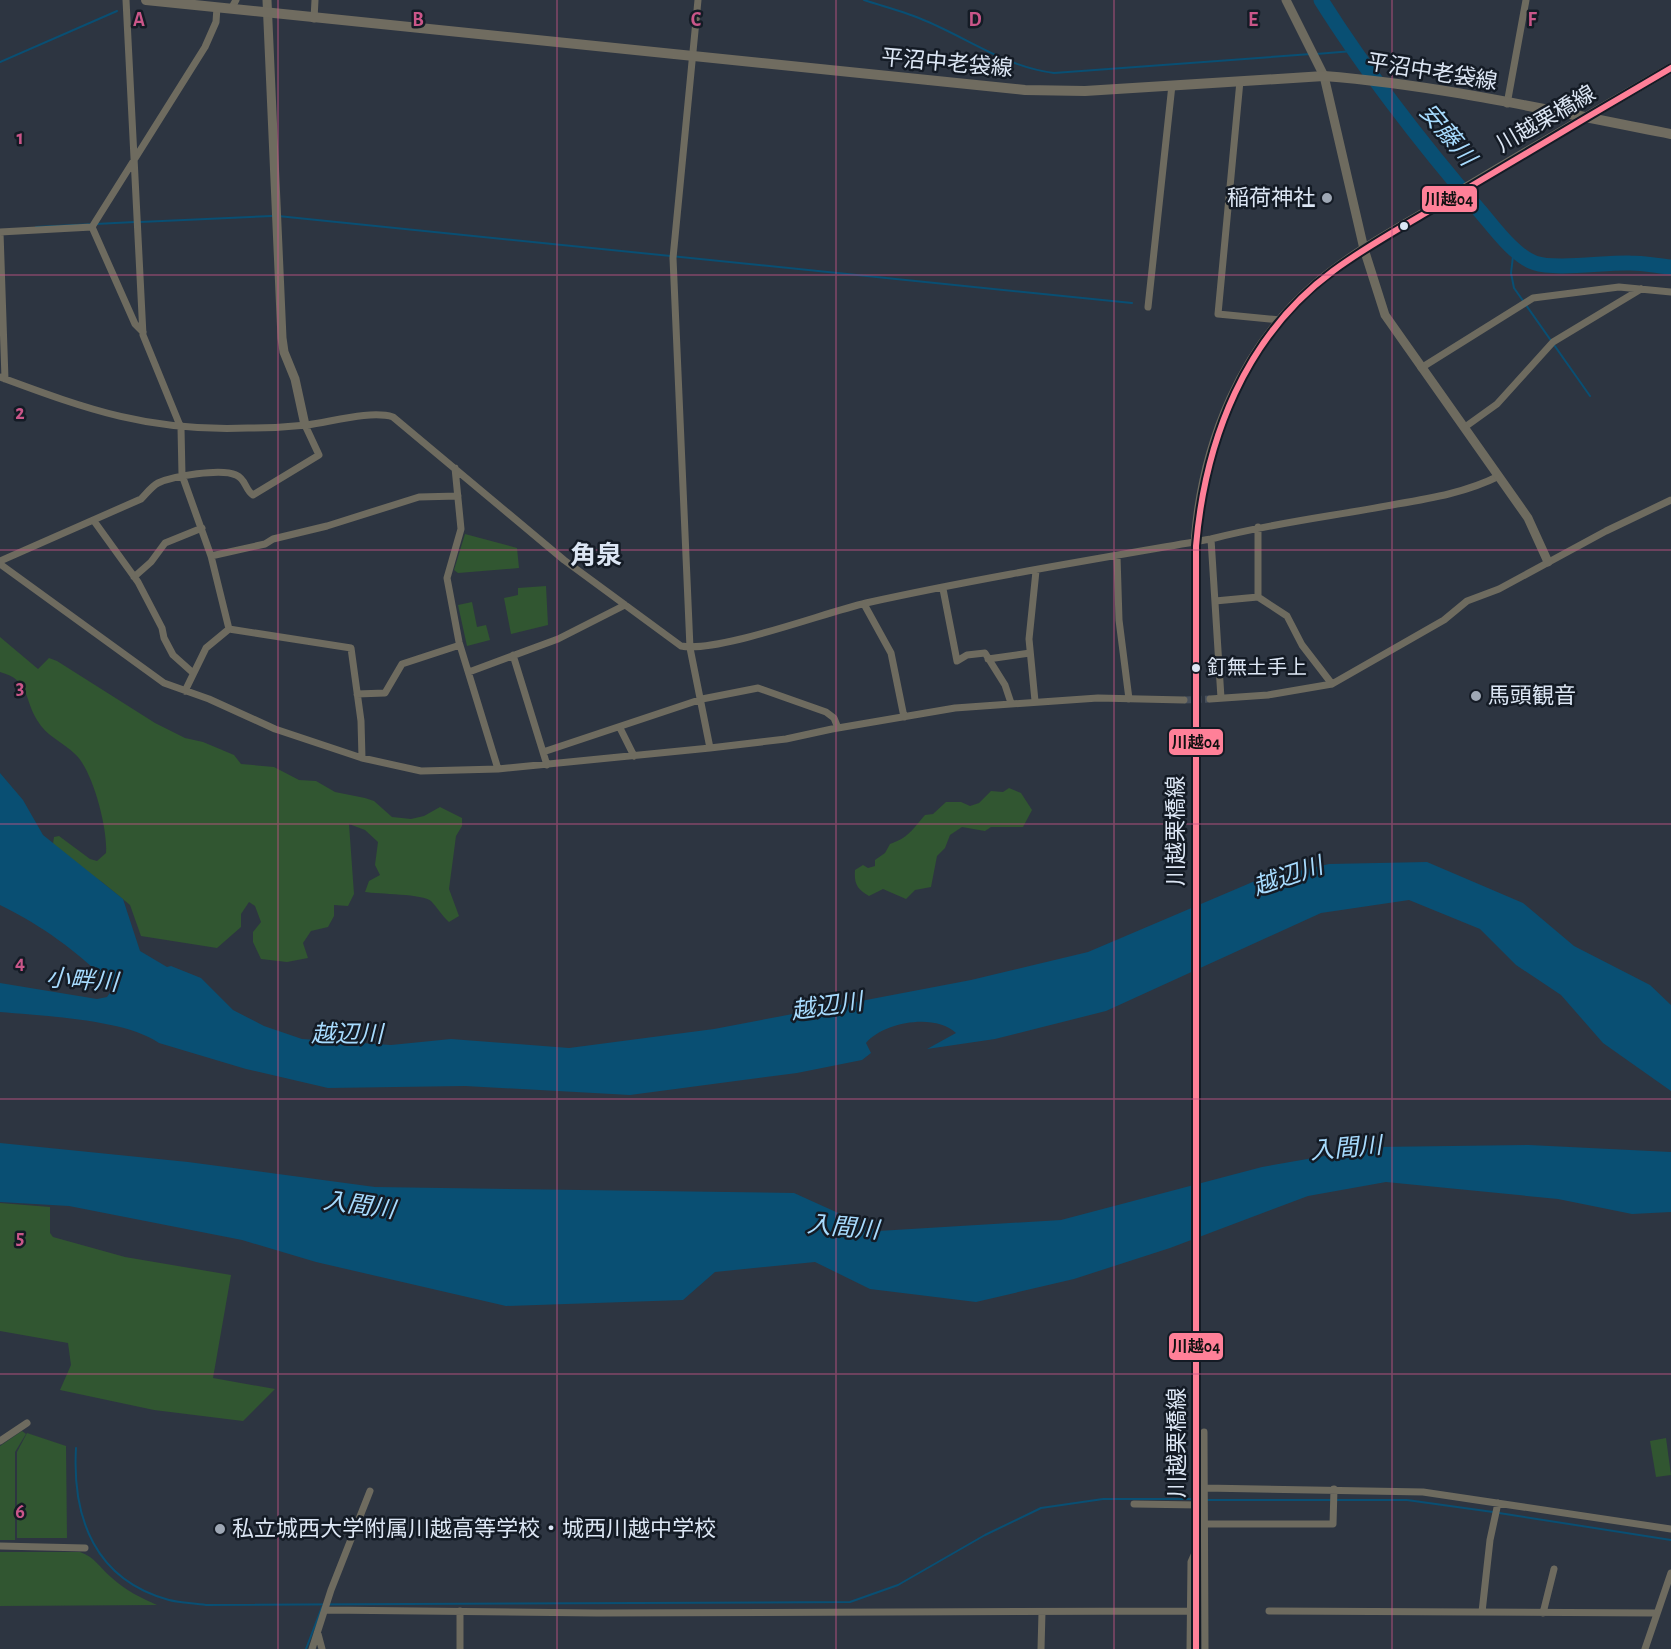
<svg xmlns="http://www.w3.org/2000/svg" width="1671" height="1649" viewBox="0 0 1671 1649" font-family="'Alegreya Sans','Noto Sans JP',sans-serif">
	<rect width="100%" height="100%" fill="#2d3541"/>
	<path fill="#315631" d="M465,534L517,548L519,568L458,573L454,570Z
		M546,586L548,625L511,634L504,598L518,595V588Z
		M472,602L477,627L486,625L490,640L467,646L458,605Z
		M0,637L38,669L49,658L57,661L155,723L185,738L203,742L234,755L241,764L274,767L299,780L316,781L335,792L365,798L374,801L392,817L411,819L424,816L440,807L462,818V826L456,836L449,889L459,916L449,922C442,916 437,907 431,901C424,894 378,894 365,892L369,881L380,875L375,865L378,842L365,830L349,824L354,894L348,906L334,905V916L328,927L311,931L303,943L308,958L287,962L261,959L253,942V932L261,922L255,906L249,902L241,914V927L217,948L141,936L130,905L102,882L52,851L54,837L59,836L90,859L97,861L106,853C108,830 93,770 75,754C63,742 46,736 37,720C24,699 30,680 0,672Z
		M1009,788L1021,793L1032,810L1023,827H991L985,831L962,827L950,835L945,848L937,856L931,887L915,890L906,899L883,889L869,896C857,889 854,884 855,870L863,865L868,868L875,866V860L885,853L890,844C908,838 913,829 925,815L933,814L946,802H961L970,806L979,803L991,791L1003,792Z
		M0,1203L50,1207V1233L53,1237L125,1257L231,1275L213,1378L275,1389L243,1421L154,1410L60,1390L71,1365L68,1343L0,1331Z
		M22,1431L26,1434L15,1452V1540H0V1446Z
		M27,1433L66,1446L67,1538H17V1452Z
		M1666,1438L1671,1475L1656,1477L1650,1441Z
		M0,1552H80C95,1557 100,1568 112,1578C125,1590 141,1598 157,1605L0,1606Z"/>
	<path fill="#094f73" d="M0,773L23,800L43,835L123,899L140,951L167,967L171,966L201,978L233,1010L264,1026L302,1039L391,1045L451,1039L569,1048L714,1029L971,980L1088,952L1255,881L1329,864L1427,862L1523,903L1574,946L1650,985L1671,1005V1091L1603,1043L1561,995L1516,965L1480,929L1409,900L1321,913L1106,1011L995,1039L927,1049L956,1033C935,1013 884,1022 866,1043L871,1053L862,1060L797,1073L630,1095L465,1086L328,1088L246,1069L159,1043C125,1019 42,1016 0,1012V983L97,999L107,997L112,990L110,983C73,949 46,928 0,905Z
		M0,1143L188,1162L375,1187L794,1193L878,1231L1061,1220L1262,1167L1376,1147L1529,1145L1671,1152V1212L1632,1214L1558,1199L1386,1182L1308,1196L1170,1248L1074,1279L976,1302L870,1289L815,1262L715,1272L683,1300L506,1306L316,1262L242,1240L69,1206L0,1202Z"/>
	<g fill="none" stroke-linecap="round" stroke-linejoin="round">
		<path stroke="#094f73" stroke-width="2" d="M864,0C885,7 906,12 926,21C969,39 1006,67 1054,73L1311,54
			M1316,54L1353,51
			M0,62L117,11
			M278,216L1132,303
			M140,222L272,216
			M36,227L135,222
			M1514,248L1511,273L1514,288L1590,396
			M76,1448C72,1518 95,1580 169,1600C181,1603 194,1603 206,1605L850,1602L898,1585L985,1535L1041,1508L1103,1499H1191
			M1206,1500H1407L1493,1512
			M1499,1513L1671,1540
			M306,1649L322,1607"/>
		<path stroke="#094f73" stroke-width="15" d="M1321,0C1361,64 1420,142 1479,210C1493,226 1514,256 1535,263C1555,270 1607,262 1630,263C1644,263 1658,266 1671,267"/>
		<path stroke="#47505c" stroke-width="7" stroke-dasharray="7 3.5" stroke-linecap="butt" d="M1184,700L1210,699"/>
		<path stroke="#6e6b5f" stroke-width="7" d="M126,0L143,335L181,428L182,475L211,556L229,629L206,648L185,691
			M698,0L673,258L690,648L710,748
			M231,9L236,0
			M314,19L315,0
			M1240,81L1218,314L1281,320
			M1507,104L1526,0
			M92,227L205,47L216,22L217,7
			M92,227L135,324L143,332
			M0,232L5,379
			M0,232L92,227
			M1148,307L1172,85
			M1421,368L1533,298L1619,287L1671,292
			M0,377C89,410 150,432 248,428C268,428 288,427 307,425C331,422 371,410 393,417L564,560L681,646C718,653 823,613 866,603C980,578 1096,559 1211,539C1272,523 1335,516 1397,504C1433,498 1467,492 1499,476
			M1465,427L1497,404L1553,342L1641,289
			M455,468L461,529L447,578L459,642L498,769
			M94,521L138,582L162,628L164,638L173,655L192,672
			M1258,527V597L1287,616L1302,645L1332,684
			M1211,539L1221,698
			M211,556L265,544L273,539L327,526L419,497L458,496
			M1117,556L1119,620L1129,699
			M0,561L141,499C146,494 152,486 158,483C173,476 221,468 236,475C246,479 245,490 253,495L319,455L305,425
			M0,564L164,683L209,699L275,729L362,758L421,771L498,769L710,748L786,739L832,729L955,708L1098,698L1184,700
			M134,577L151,562L165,543L202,528
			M943,589L957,661L967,655L985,653L1005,685L1011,703
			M1215,601L1258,597
			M864,604L891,653L904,717
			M229,629L351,648L361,721L362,758
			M513,655L547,765
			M988,659L1030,653
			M469,672L558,639L625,605
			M357,694L385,693L402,664L460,645
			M1210,699L1268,695L1332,684L1444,620L1467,601L1499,589L1606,531L1671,500
			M1035,701L1029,639L1036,571
			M620,728L634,756
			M543,752L702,699L758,688L826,712L834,718L838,728
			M1204,1432L1205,1649
			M0,1441L27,1423
			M1204,1488L1423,1492L1671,1529
			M1134,1504L1199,1505
			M1205,1524H1333L1334,1489
			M0,1546L85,1548
			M326,1610L597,1613L1190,1611
			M1269,1611L1655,1613
			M1482,1612L1490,1540L1498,1503
			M1543,1613L1554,1569
			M318,1634L322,1649
			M312,1649L331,1590L370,1491
			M460,1649V1611
			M1041,1649L1042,1612
			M1190,1649L1191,1562L1195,1553
			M1645,1649L1671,1573"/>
		<path stroke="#6e6b5f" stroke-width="9" d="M267,0L282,338L284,352L295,379L305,425
			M1286,0L1324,76L1364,249L1385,315L1528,518L1548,562"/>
		<path stroke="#706c60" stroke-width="10" d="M146,0L1025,90L1085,91L1324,76C1440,85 1556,112 1671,134"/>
		<path stroke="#6d6b60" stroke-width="10" d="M1196,537C1204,442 1242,348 1315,285C1357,249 1409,223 1456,194C1527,151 1599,110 1671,68
			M1196,546V1088"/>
		<path stroke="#6d6b60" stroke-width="10" d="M1196,546V537
			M1196,1088V1643"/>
		<defs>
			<path id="bus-1" d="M1196,1649V546C1205,440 1245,336 1333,271C1372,242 1415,220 1456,195C1528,152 1599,110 1671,68"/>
		</defs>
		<use href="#bus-1" stroke="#141b25" stroke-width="10"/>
		<use href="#bus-1" stroke="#ff8098" stroke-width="6"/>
	</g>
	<path fill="none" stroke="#ca5689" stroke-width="1.5" stroke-opacity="0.55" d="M278,0V1649M557,0V1649M836,0V1649M1114,0V1649M1392,0V1649M0,275H1671M0,550H1671M0,824H1671M0,1099H1671M0,1374H1671"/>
	<g fill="#9fa8b5" stroke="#141b25" stroke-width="2">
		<circle cx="1327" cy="198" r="6"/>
		<circle cx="1476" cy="696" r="6"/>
		<circle cx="220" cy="1529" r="6"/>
	</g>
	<g fill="#dce6f4" stroke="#141b25" stroke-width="2">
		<circle cx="1404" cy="226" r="5"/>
		<circle cx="1196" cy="668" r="5"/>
	</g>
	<g text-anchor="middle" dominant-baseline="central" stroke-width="5" stroke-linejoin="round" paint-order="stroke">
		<g font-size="20" fill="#dce6f4" stroke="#141b25" text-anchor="start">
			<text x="1207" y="668">釘無土手上</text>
		</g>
		<g font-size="22" fill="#dce6f4" stroke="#141b25">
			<text transform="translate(947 63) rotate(5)">平沼中老袋線</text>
			<text transform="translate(1432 72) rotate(9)">平沼中老袋線</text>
			<text transform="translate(1546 119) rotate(-30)">川越栗橋線</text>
			<text transform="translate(1176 831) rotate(-90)">川越栗橋線</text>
			<text transform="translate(1177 1443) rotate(-90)">川越栗橋線</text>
		</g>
		<g font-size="22" fill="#dce6f4" stroke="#141b25" text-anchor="start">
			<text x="1315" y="198" text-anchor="end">稲荷神社</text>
			<text x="1488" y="696">馬頭観音</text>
			<text x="232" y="1529">私立城西大学附属川越高等学校・城西川越中学校</text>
		</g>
		<g font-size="24" font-style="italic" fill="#a7dbfe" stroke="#141b25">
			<text transform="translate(1447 135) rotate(50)">安藤川</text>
			<text transform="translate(1288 877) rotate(-19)">越辺川</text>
			<text transform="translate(82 981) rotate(4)">小畔川</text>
			<text transform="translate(827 1007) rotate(-8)">越辺川</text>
			<text x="347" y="1035">越辺川</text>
			<text transform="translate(1346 1149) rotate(-5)">入間川</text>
			<text transform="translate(359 1206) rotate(8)">入間川</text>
			<text transform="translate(843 1228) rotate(5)">入間川</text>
		</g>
		<g font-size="26" font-weight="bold" fill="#dce6f4" stroke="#141b25">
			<text x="596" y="556">角泉</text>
		</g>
	</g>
	<g font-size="20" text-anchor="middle" font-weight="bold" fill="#ca5689" stroke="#141b25" stroke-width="5" stroke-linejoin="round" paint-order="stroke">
		<text x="139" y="26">A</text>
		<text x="418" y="26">B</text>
		<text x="696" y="26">C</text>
		<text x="975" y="26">D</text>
		<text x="1253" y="26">E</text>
		<text x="1532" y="26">F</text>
		<text x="20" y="144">1</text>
		<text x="20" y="419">2</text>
		<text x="20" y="694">3</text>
		<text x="20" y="969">4</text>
		<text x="20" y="1244">5</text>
		<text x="20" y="1518">6</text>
	</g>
	<g stroke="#141b25" stroke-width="2">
		<rect x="1421" y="185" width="57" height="28" rx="6" fill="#ff8098"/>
		<rect x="1168" y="728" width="56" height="28" rx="6" fill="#ff8098"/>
		<rect x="1168" y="1332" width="56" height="29" rx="6" fill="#ff8098"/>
	</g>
	<g font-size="16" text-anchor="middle" font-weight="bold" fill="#111">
		<text x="1449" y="205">川越04</text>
		<text x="1196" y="748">川越04</text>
		<text x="1196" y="1352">川越04</text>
	</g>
</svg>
